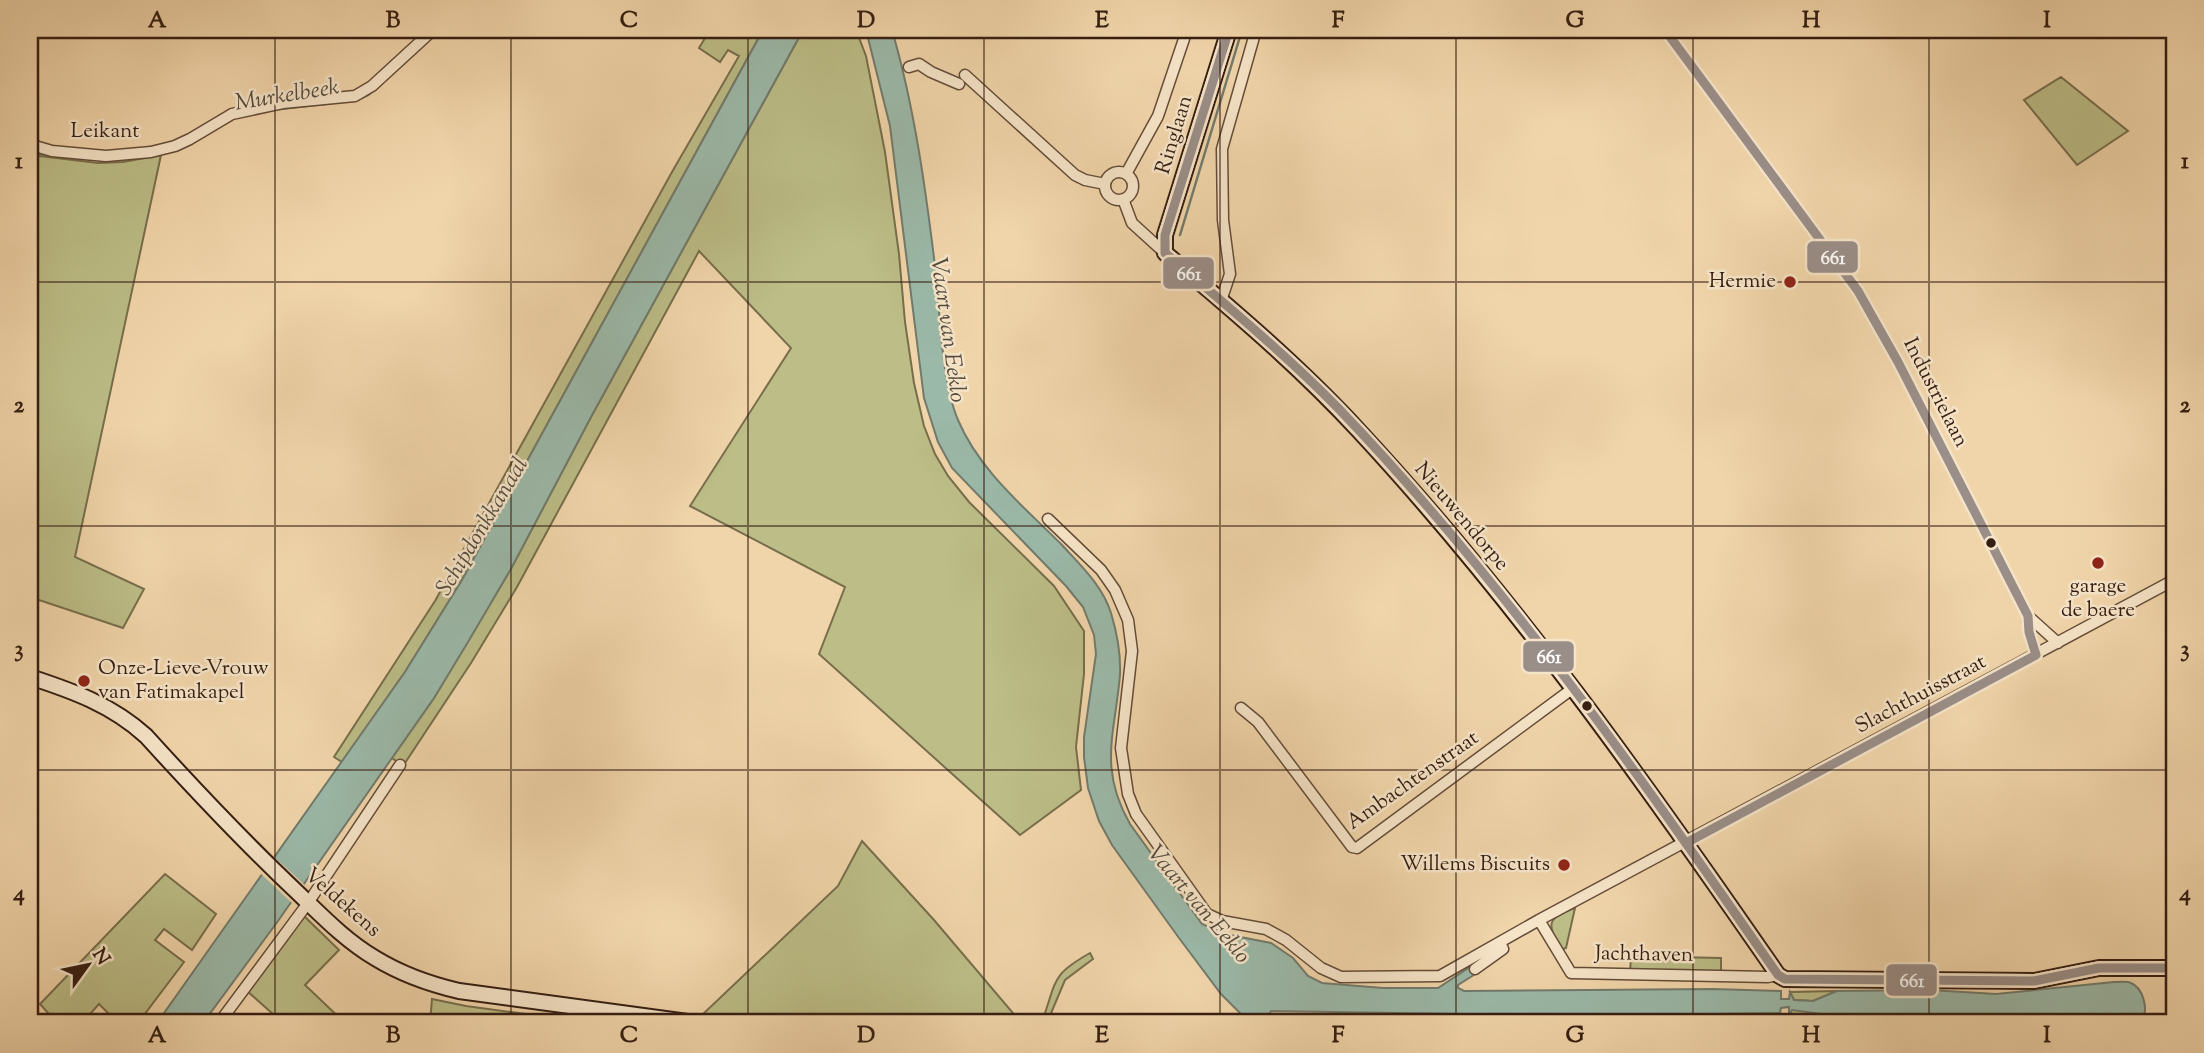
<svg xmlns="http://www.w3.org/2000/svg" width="2204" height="1053" viewBox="0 0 2204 1053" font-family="'Sorts Mill Goudy',serif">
	<rect width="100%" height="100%" fill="#f1d5aa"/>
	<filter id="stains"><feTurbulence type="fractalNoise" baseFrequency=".00286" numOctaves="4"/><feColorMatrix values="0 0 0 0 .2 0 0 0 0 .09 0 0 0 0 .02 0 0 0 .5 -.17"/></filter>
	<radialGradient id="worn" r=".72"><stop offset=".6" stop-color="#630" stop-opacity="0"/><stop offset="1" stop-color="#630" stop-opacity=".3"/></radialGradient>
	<path fill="#bcbd87" stroke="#786e4c" stroke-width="2" d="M710,30H763L462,580L405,672L342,762L334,757L435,601L672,172L739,56L728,50L720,62L699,48Z
		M803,30H856L866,56L885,152L899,254L905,322L914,383L924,426L935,454L948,476L969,502L1054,586L1084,631V674L1076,747L1081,790L1020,835L819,654L845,587L690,506L791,348L699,251L517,587L471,663L403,766L392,758L434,698L512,567L591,417Z
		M2061,77L2128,131L2077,165L2024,100Z
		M161,155L75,557L144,589L123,628L30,597V166L35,157L40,156L98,163L123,162Z
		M862,841L934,920L1018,1019L703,1014L838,886Z
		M165,874L216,914L192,950L164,929L155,940L184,962L138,1023H118L99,1004L82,1023H57L40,1004Z
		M1575,908L1566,948L1560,950C1548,924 1545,918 1575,908Z
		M303,915L339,950L305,985L345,1023H283L246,990Z
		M1090,953L1093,959L1065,980L1049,1018L1044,1016C1057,978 1053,974 1090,953Z
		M1631,956L1721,958V976L1630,974Z
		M1837,991L1813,1001L1794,1000L1790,992Z
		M432,999L466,1006L593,1023H430Z
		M1792,1009L1861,1019L1789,1015Z
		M1060,1014L1214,1017L1215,1023L1060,1022Z"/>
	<path fill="#9bb9a9" stroke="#727b6d" stroke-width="2" d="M763,30H803L591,417L512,567L468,642L434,698L278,921L203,1023H157L405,672L462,580Z
		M866,30H892C915,109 926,192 936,274C940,317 942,382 958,420C979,470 1024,507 1062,545C1081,566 1102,585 1111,613C1117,633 1121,654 1120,675C1115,734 1098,768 1130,824L1202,924L1225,934L1271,943L1293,958L1308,976L1322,983L1383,988H1438L1473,965L1477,973L1458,985V988L1464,991L1713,989L1781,991V999H1789L1790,992L1794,1000L1813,1001L1837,991L1930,990L1996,994L2114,982C2119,982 2127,981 2131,983C2143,988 2148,1008 2143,1018L2125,1022L1861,1019L1792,1010L1789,1015V1007L1781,1008L1780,1013L1585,1016L1271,1011L1264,1023H1250L1221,994L1179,938L1112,845L1099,821L1088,788L1084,757V737L1096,654L1094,635L1083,607L1066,586L952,468L938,442L924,398L890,126Z"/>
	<path fill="#f1d5aa" d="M271,854L307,887L294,905L259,872Z"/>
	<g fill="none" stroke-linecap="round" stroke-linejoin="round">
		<path stroke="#727b6d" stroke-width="2.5" d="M356,100L368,95L374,90
			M272,110L349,101
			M38,154L49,155
			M108,160L132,158
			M1180,235L1242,30"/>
		<defs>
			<path id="street" d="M1665,30L1858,291L1898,362L2028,616L2058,643
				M909,67L919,64L931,72L959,84
				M965,75L1075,175L1085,180L1105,184
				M30,136L35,146
				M35,146L52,151L106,156L151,152L175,146L190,139L232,114L283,103L355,96L372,86L433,30
				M30,155L35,146
				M1105 186a14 14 0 1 1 28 0a14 14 0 1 1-28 0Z
				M1126,174L1158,116L1187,30
				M1123,199L1132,223L1165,253
				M1221,301L1230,274L1223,220L1222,149L1256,30
				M1048,519L1101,570L1115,590L1128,620L1132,651L1121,748L1128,794L1136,814L1207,914L1222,921L1266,929L1286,940L1321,968L1341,977L1440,976L1539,920L2174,580
				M2028,616L2029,632L2036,655
				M1241,708L1258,722L1352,847L1357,848L1572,689
				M1539,920L1571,973L1768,977L1778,975
				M1475,969L1503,949L1500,942
				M219,1023L308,903L400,765"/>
			<path id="secondary" d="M1229,30L1165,235V253C1232,309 1300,367 1359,431C1515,599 1648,787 1778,975L1785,979L2034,981L2099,968H2174
				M30,677C73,691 112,705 146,736C195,790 245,843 298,893C322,916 346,941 375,958C401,974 429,984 459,991L695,1023"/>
		</defs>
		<use href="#street" stroke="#644c38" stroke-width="13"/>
		<use href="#secondary" stroke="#351e12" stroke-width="18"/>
		<use href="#street" stroke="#f6e4c8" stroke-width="10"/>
		<use href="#secondary" stroke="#f6e4c8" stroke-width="14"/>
		<defs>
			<path id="bus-1" d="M1229,30L1165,235V253C1224,303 1284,353 1338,408C1504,581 1642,779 1778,975L1785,979L2034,981L2099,968H2174
				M1665,30L1858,291L1898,362L2028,616L2029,632L2036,655L1686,843"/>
		</defs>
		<use href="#bus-1" stroke="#f6e4c8" stroke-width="14"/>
		<use href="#bus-1" stroke="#9a8e88" stroke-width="9"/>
	</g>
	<path fill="none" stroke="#351e12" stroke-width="2" stroke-opacity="0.55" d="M275,30V1023M511,30V1023M748,30V1023M984,30V1023M1220,30V1023M1456,30V1023M1693,30V1023M1929,30V1023M30,282H2174M30,526H2174M30,770H2174"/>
	<g fill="#8f2418" stroke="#f6e4c8" stroke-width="2.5">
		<circle cx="1790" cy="282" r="7"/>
		<circle cx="2098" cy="563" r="7"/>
		<circle cx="84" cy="681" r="7"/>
		<circle cx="1564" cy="865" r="7"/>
	</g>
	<g fill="#351e12" stroke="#f6e4c8" stroke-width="2.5">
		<circle cx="1991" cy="543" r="6"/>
		<circle cx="1587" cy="706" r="6"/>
	</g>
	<g text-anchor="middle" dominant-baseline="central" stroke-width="5" stroke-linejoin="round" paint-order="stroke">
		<g font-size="21" fill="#351e12" stroke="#f6e4c8">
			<text x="105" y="132">Leikant</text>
			<text transform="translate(1175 135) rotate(-73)">Ringlaan</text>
			<text transform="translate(1935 393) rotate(63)">Industrielaan</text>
			<text transform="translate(1461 517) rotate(50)">Nieuwendorpe</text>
			<text transform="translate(1921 695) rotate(-28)">Slachthuisstraat</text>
			<text transform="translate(1413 781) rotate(-35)">Ambachtenstraat</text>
			<text transform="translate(342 903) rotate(41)">Veldekens</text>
			<text transform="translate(1644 955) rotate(1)">Jachthaven</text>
		</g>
		<g font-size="21" fill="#351e12" stroke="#f6e4c8" text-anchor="end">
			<text x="1776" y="282">Hermie</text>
			<text x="2098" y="587" text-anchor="middle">garage<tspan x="2098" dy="24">de baere</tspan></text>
			<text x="98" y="669" text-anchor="start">Onze-Lieve-Vrouw<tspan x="98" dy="24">van Fatimakapel</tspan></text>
			<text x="1550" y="865">Willems Biscuits</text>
		</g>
		<g font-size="23" font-style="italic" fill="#544c3f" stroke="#f6e4c8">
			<text transform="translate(287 96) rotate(-9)">Murkelbeek</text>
			<text transform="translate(947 330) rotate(82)">Vaart van Eeklo</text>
			<text transform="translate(483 527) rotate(-59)">Schipdonkkanaal</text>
			<text transform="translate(1198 905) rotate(50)">Vaart van Eeklo</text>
		</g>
	</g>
	<g stroke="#f6e4c8" stroke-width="2.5">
		<rect x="1806" y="240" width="53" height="34" rx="7" fill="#9a8e88"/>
		<rect x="1162" y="256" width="53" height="34" rx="7" fill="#9a8e88"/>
		<rect x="1522" y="640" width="53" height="33" rx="7" fill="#9a8e88"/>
		<rect x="1885" y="963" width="53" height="34" rx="7" fill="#9a8e88"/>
	</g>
	<g font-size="19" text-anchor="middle" font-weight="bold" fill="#fff">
		<text x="1833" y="264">661</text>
		<text x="1189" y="280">661</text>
		<text x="1549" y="663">661</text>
		<text x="1912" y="987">661</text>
	</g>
	<rect width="2204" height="1053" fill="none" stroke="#f1d5aa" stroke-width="77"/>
	<g transform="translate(88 965) rotate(57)" stroke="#f6e4c8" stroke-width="5" paint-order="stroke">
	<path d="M0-5L12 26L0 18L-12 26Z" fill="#351e12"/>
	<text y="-10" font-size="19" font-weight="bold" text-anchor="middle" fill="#351e12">N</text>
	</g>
	<rect x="38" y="38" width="2128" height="976" fill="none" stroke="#351e12" stroke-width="2.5"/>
	<g font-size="23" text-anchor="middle" font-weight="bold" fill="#351e12">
		<text x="157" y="27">A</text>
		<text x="393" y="27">B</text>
		<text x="629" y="27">C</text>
		<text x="866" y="27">D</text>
		<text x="1102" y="27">E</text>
		<text x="1338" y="27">F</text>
		<text x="1575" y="27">G</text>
		<text x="1811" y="27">H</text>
		<text x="2047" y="27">I</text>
		<text x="19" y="168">1</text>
		<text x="2185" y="168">1</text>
		<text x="19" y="412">2</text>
		<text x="2185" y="412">2</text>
		<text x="19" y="656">3</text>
		<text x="2185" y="656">3</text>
		<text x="19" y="900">4</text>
		<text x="2185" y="900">4</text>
		<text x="157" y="1042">A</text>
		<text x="393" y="1042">B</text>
		<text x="629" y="1042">C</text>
		<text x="866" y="1042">D</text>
		<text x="1102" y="1042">E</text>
		<text x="1338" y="1042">F</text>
		<text x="1575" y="1042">G</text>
		<text x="1811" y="1042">H</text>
		<text x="2047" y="1042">I</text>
	</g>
	<rect width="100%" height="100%" filter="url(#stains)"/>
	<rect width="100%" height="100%" fill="url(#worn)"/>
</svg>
